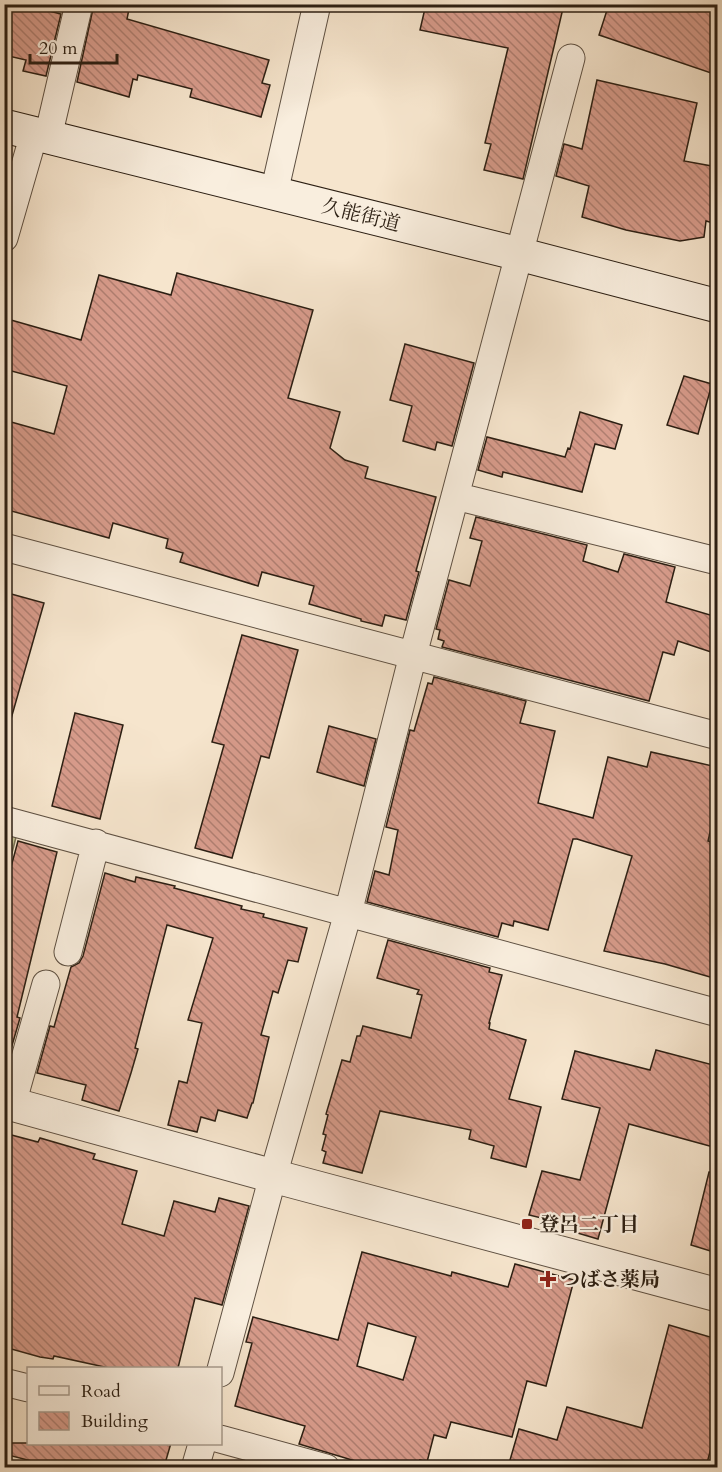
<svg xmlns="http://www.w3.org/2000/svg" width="722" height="1472" viewBox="0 0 722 1472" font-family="Cardo,'Noto Serif JP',serif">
	<defs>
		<pattern id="forest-crowns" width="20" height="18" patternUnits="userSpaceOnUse" patternTransform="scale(1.5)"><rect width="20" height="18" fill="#c4c293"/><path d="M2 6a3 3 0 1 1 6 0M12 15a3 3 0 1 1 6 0" fill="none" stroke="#a9a67e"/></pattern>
		<pattern id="building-back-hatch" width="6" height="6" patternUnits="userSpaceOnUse" patternTransform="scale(1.5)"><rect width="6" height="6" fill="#d79b8b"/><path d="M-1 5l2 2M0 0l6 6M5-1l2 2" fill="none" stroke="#af7e70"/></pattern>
	</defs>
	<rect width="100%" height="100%" fill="#f6e5cd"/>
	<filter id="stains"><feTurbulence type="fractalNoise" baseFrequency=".00333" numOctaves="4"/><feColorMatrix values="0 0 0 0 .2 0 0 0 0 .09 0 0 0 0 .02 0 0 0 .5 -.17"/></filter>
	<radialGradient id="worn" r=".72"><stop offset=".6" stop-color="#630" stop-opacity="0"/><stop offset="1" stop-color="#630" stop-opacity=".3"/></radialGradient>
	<path fill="url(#forest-crowns)" stroke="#787053" stroke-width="1.5" d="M5,834L16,837L5,881Z"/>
	<path fill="url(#building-back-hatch)" stroke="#2c1f13" stroke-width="1.5" fill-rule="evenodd" d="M4,4H42L41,9L61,14L46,76L23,71L26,60L4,55Z
		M94,4H130L127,19L269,60L262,83L270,85L261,117L190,97L192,89L138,75L137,80L133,79L129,97L77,82Z
		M426,4H564L523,179L484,170L491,144L485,143L508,48L420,30Z
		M609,4H717V75L599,35Z
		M597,80L697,103L684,161L717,167V224L706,221L704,237L680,241L626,230L582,217L589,186L556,176L564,144L582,149Z
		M177,273L313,310L288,398L340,412L330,448L345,460L368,467L365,478L436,497L416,571L419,572L406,620L385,615L382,626L361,621V619L309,604L314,586L262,572L258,586L180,562L183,553L166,548L168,539L113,523L109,538L4,509V420L54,434L67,386L4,369V318L81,340L99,275L171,295Z
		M405,344L474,363L452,446L437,442L435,450L403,441L412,406L390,400Z
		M684,376L712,384L698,434L667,425Z
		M580,412L622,425L615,449L595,444L582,492L503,472L502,477L478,470L487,437L565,457L568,448L570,449Z
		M476,517L587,545L583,561L618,572L624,554L675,567L666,602L717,617V654L678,641L674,655L663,652L649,701L442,647L444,641L438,639L440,630L436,629L449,580L470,586L482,541L470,538Z
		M4,592L44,603L11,719L4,718Z
		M242,635L298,650L269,758L261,756L232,858L195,848L224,745L212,742Z
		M434,677L526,701L520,723L555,731L538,803L593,818L608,757L647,767L651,752L717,767V803L708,841L717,844V979L665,964L604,951L632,856L577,839H573L548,930L514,921L513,926L502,923L498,937L367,902L375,871L389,875L398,830L386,827L410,730L414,731L428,683L432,684Z
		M75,713L123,725L100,819L52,806Z
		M329,726L376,739L364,786L317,772Z
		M18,841L57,852L17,1017L20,1018L6,1066H4V893Z
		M105,873L135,882L136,877L175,886L174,888L242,906L241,909L264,914L263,917L307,928L298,962L288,960L278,993L273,991L261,1035L269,1037L253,1103H252L247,1118L218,1110L215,1121L201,1117L197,1132L168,1125L179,1081L187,1083L202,1023L188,1020L213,938L167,925L135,1048L138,1049L131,1073L119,1111L82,1100L86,1085L37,1073L50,1026L54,1027L71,967L79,963L83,956Z
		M388,940L490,968L489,972L502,975L489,1023H490L489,1029L526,1040L509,1099L541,1107L526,1167L491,1158L494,1146L469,1139L471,1130L380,1111L362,1173L323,1163L326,1152L322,1150L326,1135L323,1134L328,1115L326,1114L342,1060L350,1062L357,1036H360L363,1026L411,1038L422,995L417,994L419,990L377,978Z
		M656,1050L717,1066V1148L629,1124L598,1239L574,1232L575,1226L529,1215L542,1171L580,1180L600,1108L562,1099L575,1051L650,1070Z
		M4,1133L38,1142L40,1138L95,1154L93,1159L137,1171L122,1224L164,1236L174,1201L215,1212L219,1198L249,1206L222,1305L195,1298L178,1368H109L54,1356L53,1359L40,1357L4,1347Z
		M709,1172L717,1173V1253L691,1245Z
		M362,1252L451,1276L452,1272L508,1287L515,1264L574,1280L546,1386L527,1381L512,1437L451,1422L446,1438L434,1435L427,1462L420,1460L419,1467L394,1461L392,1467H375L299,1444L305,1426L235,1406L252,1343L246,1342L253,1317L338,1340ZM368,1323L416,1337L403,1380L357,1366Z
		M669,1325L717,1339V1391L711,1416L717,1418V1425L706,1467H558L537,1461L535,1467H508L519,1429L557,1440L567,1407L642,1428Z
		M4,1443H171L164,1467H55L4,1454Z"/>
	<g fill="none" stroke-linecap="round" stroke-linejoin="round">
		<defs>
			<path id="minor" d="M48,137L79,4
				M274,193L317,4
				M4,238L34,134
				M455,496L717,561
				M4,547L718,736
				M4,820L718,1013
				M68,952L96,843
				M12,1104L46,984
				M220,1373L273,1176L348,913L413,655L571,58
				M4,1382L28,1388
				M220,1439L326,1468
				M195,1468L202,1444"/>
			<path id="tertiary" d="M4,1102L273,1176L718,1295"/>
			<path id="secondary" d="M4,126L519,254L718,306"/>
		</defs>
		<use href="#minor" stroke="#5e5042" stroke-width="29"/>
		<use href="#tertiary" stroke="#5e5042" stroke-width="35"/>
		<use href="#secondary" stroke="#2c1f13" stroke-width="35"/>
		<use href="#minor" stroke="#f9eede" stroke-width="27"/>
		<use href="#tertiary" stroke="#f9eede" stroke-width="33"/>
		<use href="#secondary" stroke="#f9eede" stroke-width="33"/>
	</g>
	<g fill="#8f2418" stroke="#f9eede" stroke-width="2">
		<rect x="521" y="1218" width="12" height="12" rx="3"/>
		<path d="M545 1270h6v6h6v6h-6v6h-6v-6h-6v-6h6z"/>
	</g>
	<g text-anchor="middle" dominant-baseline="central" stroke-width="4.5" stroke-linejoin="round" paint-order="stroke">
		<g font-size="20" fill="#2c1f13" stroke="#f9eede">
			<text transform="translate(361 215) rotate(14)">久能街道</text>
		</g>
		<g font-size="20" font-weight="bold" fill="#2c1f13" stroke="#f9eede" text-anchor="start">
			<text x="539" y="1224">登呂二丁目</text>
			<text x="560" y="1279">つばさ薬局</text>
		</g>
	</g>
	<rect width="722" height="1472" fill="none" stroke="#f6e5cd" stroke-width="24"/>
	<rect x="6" y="6" width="710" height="1460" fill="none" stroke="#2c1f13" stroke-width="3"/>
	<rect x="12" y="12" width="698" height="1448" fill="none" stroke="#2c1f13" stroke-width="1.5"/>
	<rect x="27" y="1367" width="195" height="78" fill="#f9eede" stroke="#a79b8d" stroke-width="1.5"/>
	<rect x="39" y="1386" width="30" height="9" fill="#f9eede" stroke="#a79b8d" stroke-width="1.5"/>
	<text x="81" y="1397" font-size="18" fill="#2c1f13">Road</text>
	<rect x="39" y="1412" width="30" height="18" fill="url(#building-back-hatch)" stroke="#a79b8d" stroke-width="1.5"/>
	<text x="81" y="1427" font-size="18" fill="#2c1f13">Building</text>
	<path d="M30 54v9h87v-9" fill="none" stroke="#2c1f13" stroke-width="3"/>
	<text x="39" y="54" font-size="18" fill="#2c1f13" stroke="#f9eede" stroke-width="4.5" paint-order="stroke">20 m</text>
	<rect width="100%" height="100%" filter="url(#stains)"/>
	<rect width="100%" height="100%" fill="url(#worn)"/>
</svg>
